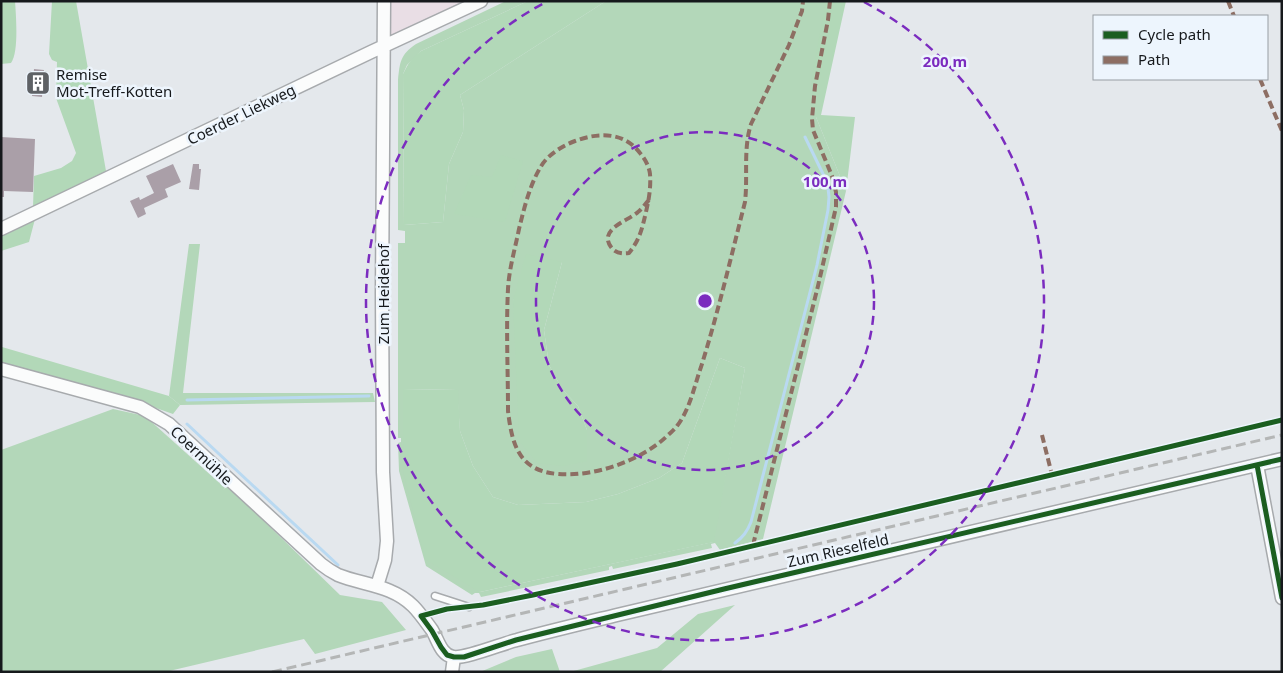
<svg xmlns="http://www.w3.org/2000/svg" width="1283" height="673" viewBox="0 0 1283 673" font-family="'Noto Sans',sans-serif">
	<rect width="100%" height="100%" fill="#e4e8ec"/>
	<path fill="#e9dee5" d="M389,1H465L389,37Z"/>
	<path fill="#b3d7b9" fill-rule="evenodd" d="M506,1H528L421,51L407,65L403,74L404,225L443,222L449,164L463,132L464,110L460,95L606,1H844L816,117L846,191L763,539L720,550L715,543L711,544L712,548L613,569L612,566L609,567V570L481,597L479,593H475L472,595L426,566L399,471L398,443L401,442V438H398V243H405V231L398,230V80C400,62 400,55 416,44ZM562,262L544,330L549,365L562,389L578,406L587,430L586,461L513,300ZM720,358L745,368L713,542L480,592L403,389L457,390L460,431L473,466L493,497L518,505L586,502L618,494L659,478L682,463Z
		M189,244H200L183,393H373L375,402L180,405L169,396Z
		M113,409L145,416L225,488L223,490L228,486L340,595L382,602L406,630L315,654L304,639L165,672H1V450Z
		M735,605L660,672H570L657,648L698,614Z
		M552,649L560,672H480L516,657Z"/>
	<path fill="#b2d8b8" d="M1,1H15C16,15 19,53 11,63L1,64Z
		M52,1H76L106,171L33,207L34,176L61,168L72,161L76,153L56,98L57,62L52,60L49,54Z
		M528,1H606L460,95L464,110L463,132L449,164L443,222L404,225L403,74C409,62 411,59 421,51Z
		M826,1H846L821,115L855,117L846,191L816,117L811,81Z
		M501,155L523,161L505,222L454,214L471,175L492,177Z
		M35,219L29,242L1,251V234Z
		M526,254L562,262L544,330L549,365L562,389L578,406L587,430V461L564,466L537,463L519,441L513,300Z
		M1,345L2,347L169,396L180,405L173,414L139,402L1,364Z
		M720,358L745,368L714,542L480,592L425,559L403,471V389L458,390L460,431L473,466L493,497L518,505L586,502L618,494L659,478L682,463Z"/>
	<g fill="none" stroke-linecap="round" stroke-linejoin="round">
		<path stroke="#b9d9f1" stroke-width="3" d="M187,400L369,396
			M187,424L338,565
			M735,543C743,537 747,532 751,522L817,265L828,210L829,197L828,188L825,178L805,137"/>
	</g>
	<path fill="#aa9fa8" d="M34,69L44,70L42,97L32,96Z
		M1,137L35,139L33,192L4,191V197H1Z
		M173,164L181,182L165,189L168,197L144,208L146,214L138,218L130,201L139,197L140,200L154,193L146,176Z
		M193,164H199V169H201L199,190L189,189Z"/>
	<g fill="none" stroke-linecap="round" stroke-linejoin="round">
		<defs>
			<path id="lane" d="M435,596L469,607"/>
			<path id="street" d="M1,229L371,52L481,1
				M1,369L140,407L169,424L321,564C326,568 332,572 338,575C363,585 392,585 413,606C420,613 426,622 432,630C438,640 441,655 453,657C465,659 504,643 517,640C550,631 584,623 617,615C838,561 1060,510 1282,459
				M1257,465L1282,598
				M377,586L385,560L387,541L383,472L382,293L384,1
				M452,672L454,657"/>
		</defs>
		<use href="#lane" stroke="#a7aaad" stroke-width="9"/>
		<use href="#street" stroke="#a7aaad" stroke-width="15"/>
		<use href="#lane" stroke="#fbfcfc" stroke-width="6"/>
		<use href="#street" stroke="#fbfcfc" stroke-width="12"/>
		<path stroke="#b4b6b6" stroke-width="3" stroke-dasharray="10 5" stroke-linecap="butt" d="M272,672L1282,435"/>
		<path stroke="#8d6e63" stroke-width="4" stroke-dasharray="8 4" stroke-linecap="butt" d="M1228,1L1234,16
			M1260,79L1282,131
			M649,200C645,204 642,209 638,212C628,221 598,229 611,247C615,253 622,254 629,253C640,239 642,229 646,212C649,199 651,187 650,174C649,166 645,159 640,153C624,132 599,132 575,141C562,146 547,155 540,168C529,187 524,209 519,229C515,249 509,269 508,289C506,329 508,370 508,411C512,445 519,471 558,474C594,477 640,461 666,437C670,433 674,430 677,426C690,409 694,387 701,367C718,313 731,257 745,202C748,176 743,149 751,124L789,45L802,11L803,1
			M1042,435L1052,475
			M755,545L754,541L818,286L836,207V192L832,176L813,130L812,119L815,86L828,20L830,1"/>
		<defs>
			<path id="cycleway" d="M1282,420L677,564L533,595L483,605L447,609L421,616L432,631L441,647L447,655L454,657H464L516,640L724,589L1282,459
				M1257,465L1282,598"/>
		</defs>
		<use href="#cycleway" stroke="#edf5fd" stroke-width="8"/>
		<use href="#cycleway" stroke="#1b5e20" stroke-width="5"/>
	</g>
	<g fill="none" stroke="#7b2cbf" stroke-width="2.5" stroke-dasharray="9 6">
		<circle cx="705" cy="301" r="169"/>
		<path d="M864 2A339 339 0 1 1 546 2"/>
	</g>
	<defs>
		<symbol id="building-square" viewBox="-11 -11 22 22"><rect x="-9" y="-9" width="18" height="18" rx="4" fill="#5e6165" stroke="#edf5fd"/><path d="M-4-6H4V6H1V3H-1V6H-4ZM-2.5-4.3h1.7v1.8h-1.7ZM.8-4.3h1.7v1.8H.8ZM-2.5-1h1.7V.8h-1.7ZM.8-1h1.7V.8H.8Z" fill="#fff"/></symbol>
	</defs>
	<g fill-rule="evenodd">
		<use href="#building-square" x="24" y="69" width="28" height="28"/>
	</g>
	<g text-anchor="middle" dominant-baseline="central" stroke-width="5" stroke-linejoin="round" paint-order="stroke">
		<g font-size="15" fill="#16191c" stroke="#edf5fd" text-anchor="start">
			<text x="56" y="74">Remise<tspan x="56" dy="17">Mot-Treff-Kotten</tspan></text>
		</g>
		<g font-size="15" fill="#16191c" stroke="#edf5fd">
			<text transform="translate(241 114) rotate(-26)">Coerder Liekweg</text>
			<text transform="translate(383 294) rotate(-90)">Zum Heidehof</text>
			<text transform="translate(202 455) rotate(43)">Coermühle</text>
			<text transform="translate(838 550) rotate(-13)">Zum Rieselfeld</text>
		</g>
	</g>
	<circle cx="705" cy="301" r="8" fill="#7b2cbf" stroke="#edf5fd" stroke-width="2.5"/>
	<g font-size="15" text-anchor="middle" font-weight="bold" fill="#7b2cbf" stroke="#edf5fd" stroke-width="5" stroke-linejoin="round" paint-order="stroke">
		<text x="945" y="67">200 m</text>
		<text x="825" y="187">100 m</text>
	</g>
	<rect width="1283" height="673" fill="none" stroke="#16191c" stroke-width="5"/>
	<rect x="1093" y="15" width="175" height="65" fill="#edf5fd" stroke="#979da3"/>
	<rect x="1103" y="31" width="25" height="8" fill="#1b5e20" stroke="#979da3"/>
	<text x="1138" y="40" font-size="15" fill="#16191c">Cycle path</text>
	<rect x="1103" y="56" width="25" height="8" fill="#8d6e63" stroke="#979da3"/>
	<text x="1138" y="65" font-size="15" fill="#16191c">Path</text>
</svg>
